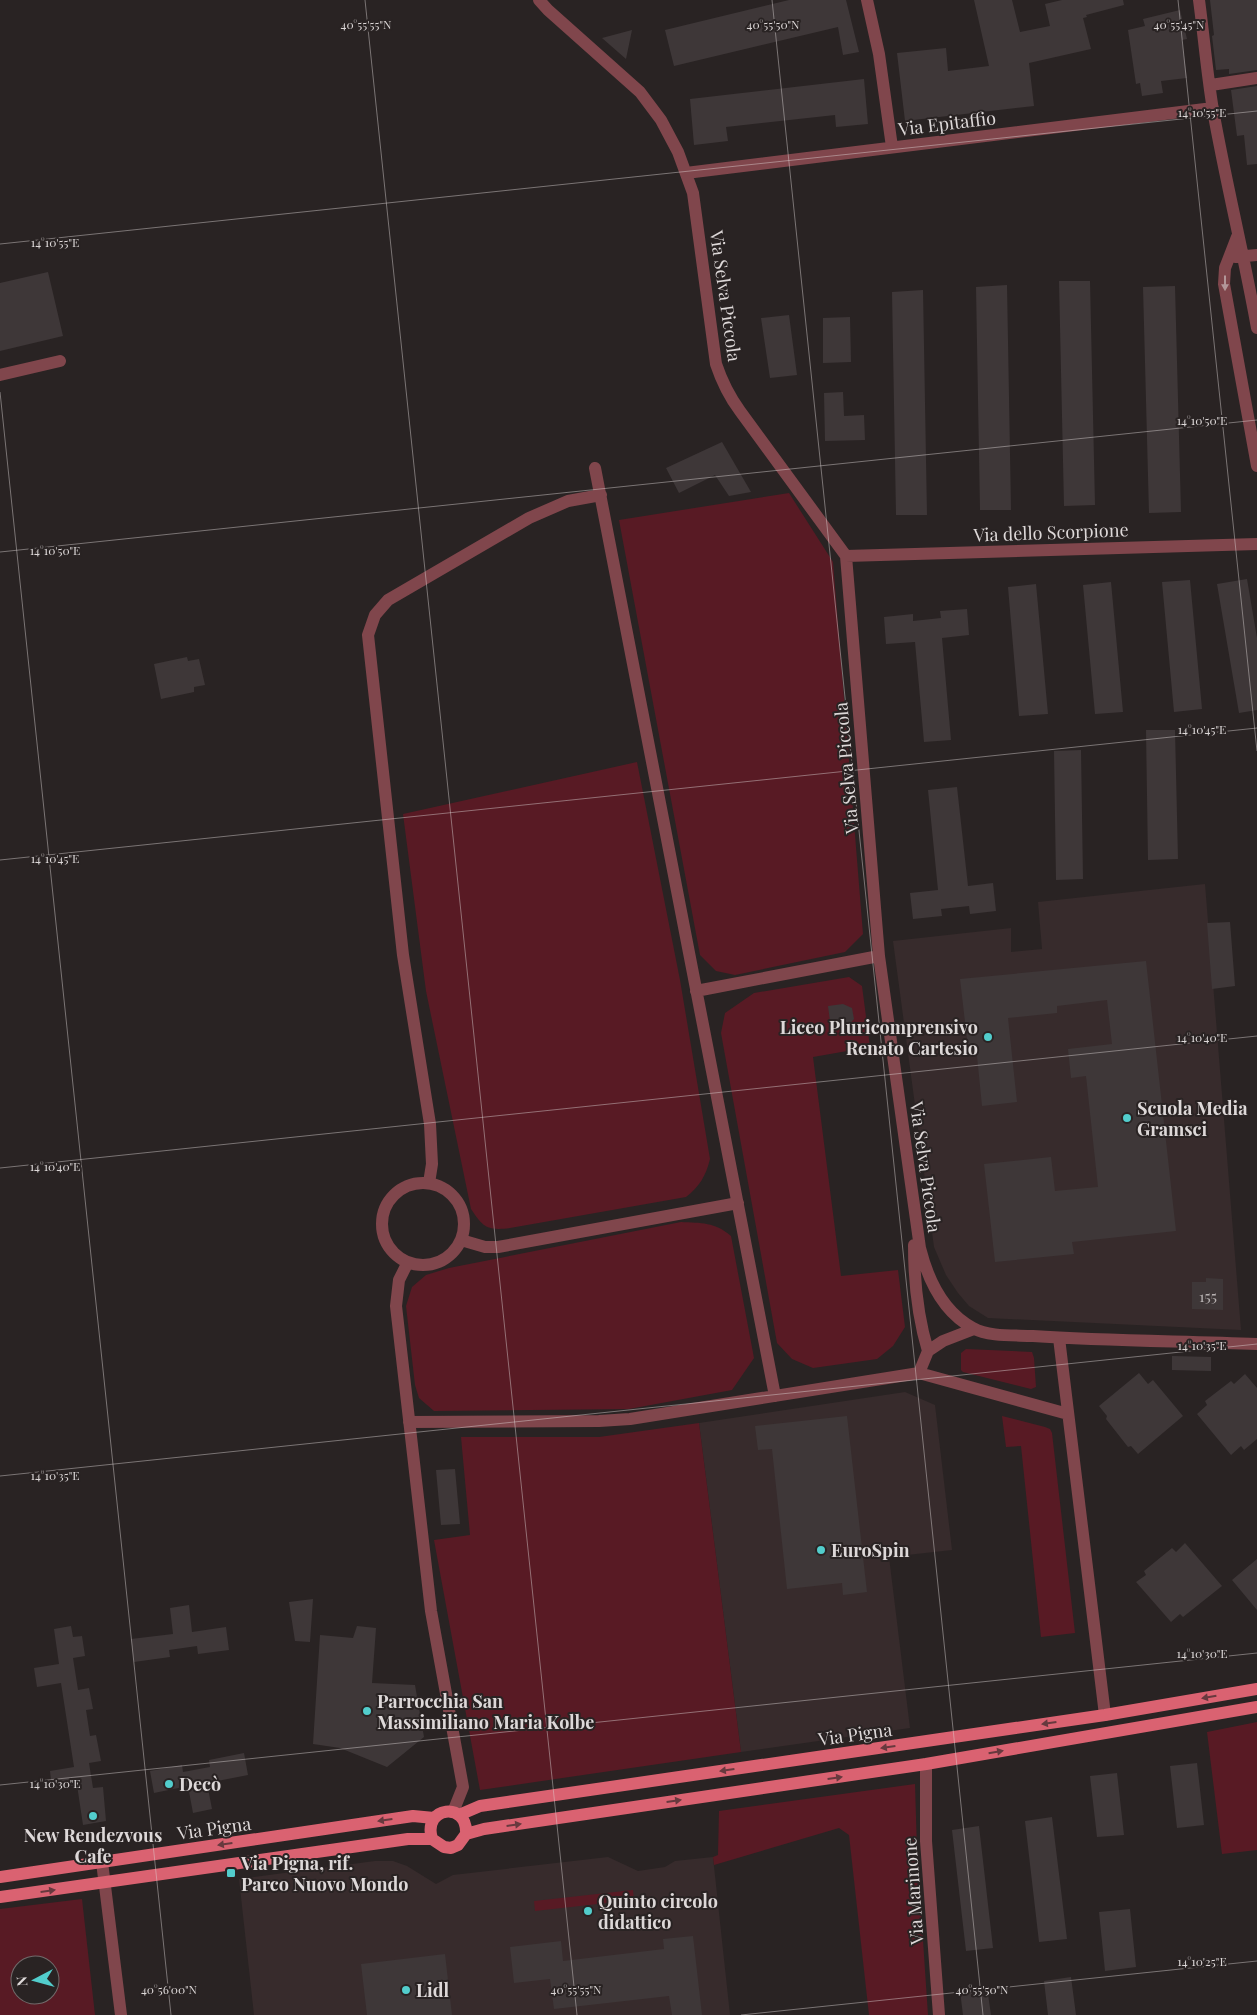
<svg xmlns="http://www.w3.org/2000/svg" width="1257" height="2015" viewBox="0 0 1257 2015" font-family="'Playfair Display',serif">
	<rect width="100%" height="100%" fill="#292323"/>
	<path fill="#372b2c" d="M1205,884L1241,1330L988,1318L969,1306L958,1293L946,1275L934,1247L893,941L1011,928V952L1042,949L1038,902Z
		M905,1392L935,1405L952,1550L889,1557L910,1728L741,1752L699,1423Z
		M608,1857L638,1871L665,1867L675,1861L713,1857L730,2015H254L239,1879L375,1861H393L407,1866L436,1884L453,1875Z"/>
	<path fill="#581a24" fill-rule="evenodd" d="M789,493L833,562L863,934L845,952L735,975L716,971L700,955L619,520Z
		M637,762L680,980L710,1159C706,1176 699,1187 686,1197L510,1228C487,1231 483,1227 471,1209L426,991L403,814Z
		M849,977L862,986L870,1047L813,1057L841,1276L898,1270L905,1327L893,1346L877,1359L813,1368L792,1359L777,1343L721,1033L725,1013L754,993Z
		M681,1222C701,1223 715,1222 731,1236L754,1358L732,1390L629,1409L434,1411L419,1398L415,1385L406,1306L412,1287L426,1275L449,1268Z
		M966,1349L1032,1352L1034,1358L1036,1387L1031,1389L963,1372L961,1370V1353Z
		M1002,1416L1045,1427L1050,1429L1052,1433L1075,1633L1041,1637L1021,1446L1006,1447Z
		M699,1423L741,1752L480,1790L434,1540L470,1535L461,1437H599Z
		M1257,1722V1850L1222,1854L1207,1732Z
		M915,1784L917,1851L928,2015H869L849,1835L839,1828L714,1865L713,1857L718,1855L719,1811Z
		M633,1890L634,1900L535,1911L534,1901Z
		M82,1899L95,2015H0V1909ZM20,1965H50V1995H20Z"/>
	<path fill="#3e3738" d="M789,0H846L859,52L843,55L838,27L674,66L665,30Z
		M974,0H1012L1020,32L1050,26L1045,4L1062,0H1123L1124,5L1086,15L1087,17L1083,18L1091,49L1029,63L1034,106L905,121L897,53L946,48L948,71L989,66Z
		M1210,0H1257V70L1229,74V69L1216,70L1212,36L1214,35Z
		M1180,10L1187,39L1182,40L1187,78L1161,81L1163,93L1142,96L1140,83L1136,84L1128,30L1145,26L1143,19Z
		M632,30L626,59L602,38Z
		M864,79L868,124L836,127L835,115L726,127L728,141L694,145L690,99Z
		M1257,86V164L1247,165L1244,135L1237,136L1231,90Z
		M48,272L63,336L0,351V283Z
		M1059,281H1090L1095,505L1064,506Z
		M1007,285L1011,510H980L976,287Z
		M1175,286L1181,512L1149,513L1143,287Z
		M923,290L927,515H896L892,292Z
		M789,315L797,375L770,378L761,318Z
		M850,317L851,362L823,363V318Z
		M843,392L844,416L864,415L865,440L825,441L824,393Z
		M722,442L751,492L729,496L715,475L679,493L666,468Z
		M1247,579L1257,638V710L1239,713L1217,584Z
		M1190,580L1202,709L1174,712L1162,582Z
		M1111,582L1123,712L1095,714L1083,585Z
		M1036,584L1048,714L1019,716L1008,587Z
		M967,609L969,635L942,638L951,740L924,742L915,642L886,644L884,617L913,614V621L941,618L940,611Z
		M187,657L188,661L199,659L205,685L194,687V692L161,699L154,664Z
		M1146,730H1175L1178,859L1148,860Z
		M1081,750L1083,879L1056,880L1054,751Z
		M957,787L968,886L993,883L996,911L970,914L969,906L941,909L942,916L913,919L910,893L938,890L928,790Z
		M1230,922L1235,986L1212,989L1207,923Z
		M1146,961L1176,1231L1072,1242L1074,1254L995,1262L984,1164L1051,1157L1055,1191L1098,1187L1086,1076L1071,1078L1068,1049L1112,1044L1107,1000L1057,1006V1013L1008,1018L1017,1102L982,1106L977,1056H969L960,979Z
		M843,1004L852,1008L854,1019L846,1028L831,1029L828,1006Z
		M1206,1278L1223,1279V1310L1192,1309V1282H1206Z
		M1172,1356L1211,1357V1371L1172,1370Z
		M1139,1373L1148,1384L1153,1380L1183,1416L1138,1454L1131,1446L1128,1447L1106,1419L1107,1416L1099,1406Z
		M1245,1374L1257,1388V1439L1244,1450L1241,1446L1231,1455L1197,1414L1207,1405L1205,1401L1231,1381L1234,1384Z
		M847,1416L867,1592L843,1595L842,1583L787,1589L772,1449L758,1450L755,1426Z
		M455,1469L460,1524L441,1525L436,1470Z
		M1185,1543L1222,1586L1183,1617L1180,1614L1171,1622L1136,1582L1146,1575L1144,1571L1172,1548L1176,1552Z
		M1257,1559V1610L1232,1580Z
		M313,1599L310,1642L295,1641L289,1602Z
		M189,1605L192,1632L226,1627L229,1650L198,1654L197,1646L169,1650L170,1657L134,1662L131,1639L173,1634L170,1608Z
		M71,1626L73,1637L82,1636L85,1656L73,1658L78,1690L89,1688L93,1709L86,1710L90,1736L96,1735L101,1761L89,1763L93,1788L103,1787L106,1821L83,1825L77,1785L52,1789L50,1771L74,1767L61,1683L37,1687L34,1668L59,1664L54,1629Z
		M357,1626L376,1628L372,1683L415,1685L424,1737L387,1767L340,1748L313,1744L320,1635L353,1638Z
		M244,1753L248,1775L207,1783L212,1809L193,1813L188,1786L154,1793L150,1771L182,1765L183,1772L210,1767L209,1760Z
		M1197,1763L1204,1825L1177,1828L1170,1766Z
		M1117,1773L1124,1835L1097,1837L1090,1776Z
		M1052,1817L1067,1939L1039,1942L1025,1821Z
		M979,1826L993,1948L966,1951L952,1830Z
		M1130,1909L1136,1967L1105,1971L1099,1912Z
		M693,1936L702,2015H672L669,1996L554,2009L550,1979L514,1983L510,1947L561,1941L563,1961L664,1949L663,1939Z
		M445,1954L452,2015H367L361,1964Z
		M1071,1977L1076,2015H1048L1044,1981Z
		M987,1987L991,2015H963L960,1991Z"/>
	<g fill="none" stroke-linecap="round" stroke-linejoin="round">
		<path stroke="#80464c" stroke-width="12" d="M539,0L548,10L640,92L661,120L678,152L693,193L716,364C722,382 729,396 740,411L846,556L879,956L920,1248C928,1280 943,1312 973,1328C989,1337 1014,1335 1033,1336C1107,1341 1182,1341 1257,1344
			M867,0L879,54L892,147
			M1199,0C1204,37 1207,74 1213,110C1226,183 1244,255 1257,328
			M1211,85L1257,78
			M686,173L1213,108
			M1237,237L1225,268L1224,284L1257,466
			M1235,257L1257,255
			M0,375L60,361
			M595,468L775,1396
			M846,556L1257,544
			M696,991L879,956
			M429,1183L432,1164L430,1124L403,955L368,635L375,615L388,600L529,518L568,501L601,495
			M382 1224a41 41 0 1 1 82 0a41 41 0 1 1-82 0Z
			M461,1240L485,1247H498L738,1203
			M914,1245C914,1280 918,1318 928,1351
			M408,1262L399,1280L396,1306L431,1611L463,1787L453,1812
			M1059,1338L1105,1715
			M919,1373L928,1351L943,1341L974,1329
			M409,1422L599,1421L630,1419L919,1373L1068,1414
			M926,1764V1841L939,2015
			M102,1862L121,2015"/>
		<path stroke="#da6271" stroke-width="12" d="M459,1815L480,1806L1105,1715L1257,1689
			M466,1834C468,1801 422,1806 432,1839L444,1847L451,1848L458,1845L466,1834L484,1829L926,1764L1257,1707
			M0,1877L413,1816L434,1818
			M0,1897L408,1839H432"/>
	</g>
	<defs><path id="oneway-solid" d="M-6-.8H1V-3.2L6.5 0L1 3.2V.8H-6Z" transform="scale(1.25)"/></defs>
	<use fill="#b39699" href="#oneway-solid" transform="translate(1225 283) rotate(90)"/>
	<g fill="#67393e">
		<use href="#oneway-solid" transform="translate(1209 1697) rotate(170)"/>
		<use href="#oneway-solid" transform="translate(1049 1723) rotate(172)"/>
		<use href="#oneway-solid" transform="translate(888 1747) rotate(172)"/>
		<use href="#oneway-solid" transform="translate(996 1752) rotate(-10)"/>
		<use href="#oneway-solid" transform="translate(727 1770) rotate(172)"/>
		<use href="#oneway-solid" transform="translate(835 1778) rotate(-8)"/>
		<use href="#oneway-solid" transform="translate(674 1801) rotate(-8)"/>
		<use href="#oneway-solid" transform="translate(385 1820) rotate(172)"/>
		<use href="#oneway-solid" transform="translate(514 1825) rotate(-8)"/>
		<use href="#oneway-solid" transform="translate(225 1844) rotate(172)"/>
		<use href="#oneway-solid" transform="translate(48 1891) rotate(-8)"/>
	</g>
	<path fill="none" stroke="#ddd8d8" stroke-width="1" stroke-opacity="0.45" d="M365,0L577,2015M772,0L983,2015M1178,0L1257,751M0,244L1257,111M0,392L171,2015M0,552L1257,420M0,860L1257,728M0,1168L1257,1036M0,1476L1257,1344M0,1785L1257,1653M741,2015L1257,1961"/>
	<g fill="#52cdcc" stroke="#292323" stroke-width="2">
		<circle cx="988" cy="1037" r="5"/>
		<circle cx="1127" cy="1118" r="5"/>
		<circle cx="821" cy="1550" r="5"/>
		<circle cx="367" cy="1711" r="5"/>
		<circle cx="169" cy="1784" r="5"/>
		<circle cx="93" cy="1816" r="5"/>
		<rect x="226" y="1868" width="10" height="10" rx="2.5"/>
		<circle cx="588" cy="1911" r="5"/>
		<circle cx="406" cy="1990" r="5"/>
	</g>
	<g text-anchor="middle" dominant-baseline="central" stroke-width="4" stroke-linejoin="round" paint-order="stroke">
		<g font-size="15" fill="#b5b0b0">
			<text x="1208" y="1296">155</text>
		</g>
		<g font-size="18" fill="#ddd8d8" stroke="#292323">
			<text transform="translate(947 123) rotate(-7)">Via Epitaffio</text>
			<text transform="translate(726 296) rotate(82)">Via Selva Piccola</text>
			<text transform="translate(1051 532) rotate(-2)">Via dello Scorpione</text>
			<text transform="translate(846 768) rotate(-95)">Via Selva Piccola</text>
			<text transform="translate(926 1167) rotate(82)">Via Selva Piccola</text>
			<text transform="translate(855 1734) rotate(-8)">Via Pigna</text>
			<text transform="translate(214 1828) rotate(-8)">Via Pigna</text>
			<text transform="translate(913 1891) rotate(-94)">Via Marinone</text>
		</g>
		<g font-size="18" font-weight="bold" fill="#ddd8d8" stroke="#292323" text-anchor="start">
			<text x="978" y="1027" text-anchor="end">Liceo Pluricomprensivo<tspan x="978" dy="21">Renato Cartesio</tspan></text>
			<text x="1137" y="1108">Scuola Media<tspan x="1137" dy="21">Gramsci</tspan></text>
			<text x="831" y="1550">EuroSpin</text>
			<text x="377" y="1701">Parrocchia San<tspan x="377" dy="21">Massimiliano Maria Kolbe</tspan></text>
			<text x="179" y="1784">Decò</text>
			<text x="93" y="1835" text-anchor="middle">New Rendezvous<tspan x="93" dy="21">Cafe</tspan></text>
			<text x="241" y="1863">Via Pigna, rif.<tspan x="241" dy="21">Parco Nuovo Mondo</tspan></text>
			<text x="598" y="1901">Quinto circolo<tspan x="598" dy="21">didattico</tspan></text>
			<text x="416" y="1990">Lidl</text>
		</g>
	</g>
	<g font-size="12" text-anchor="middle" fill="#ddd8d8" stroke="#292323" stroke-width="4" stroke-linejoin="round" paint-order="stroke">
		<text x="366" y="29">40°55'55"N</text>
		<text x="773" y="29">40°55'50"N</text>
		<text x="1179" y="29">40°55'45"N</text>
		<text x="1202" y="117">14°10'55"E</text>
		<text x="55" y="247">14°10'55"E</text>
		<text x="1202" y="425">14°10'50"E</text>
		<text x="55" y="555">14°10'50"E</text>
		<text x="1202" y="734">14°10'45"E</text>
		<text x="55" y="863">14°10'45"E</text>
		<text x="1202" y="1042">14°10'40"E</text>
		<text x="55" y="1171">14°10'40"E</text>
		<text x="1202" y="1350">14°10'35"E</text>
		<text x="55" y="1480">14°10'35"E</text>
		<text x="1202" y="1658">14°10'30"E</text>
		<text x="55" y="1788">14°10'30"E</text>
		<text x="1202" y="1966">14°10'25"E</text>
		<text x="169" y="1994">40°56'00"N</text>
		<text x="576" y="1994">40°55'55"N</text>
		<text x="982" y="1994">40°55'50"N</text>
	</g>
	<g transform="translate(35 1980) rotate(264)"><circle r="24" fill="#292323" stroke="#716b6b"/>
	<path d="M0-4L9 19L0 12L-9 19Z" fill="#52cdcc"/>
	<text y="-8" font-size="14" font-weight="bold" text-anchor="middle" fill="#ddd8d8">N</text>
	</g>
</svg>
